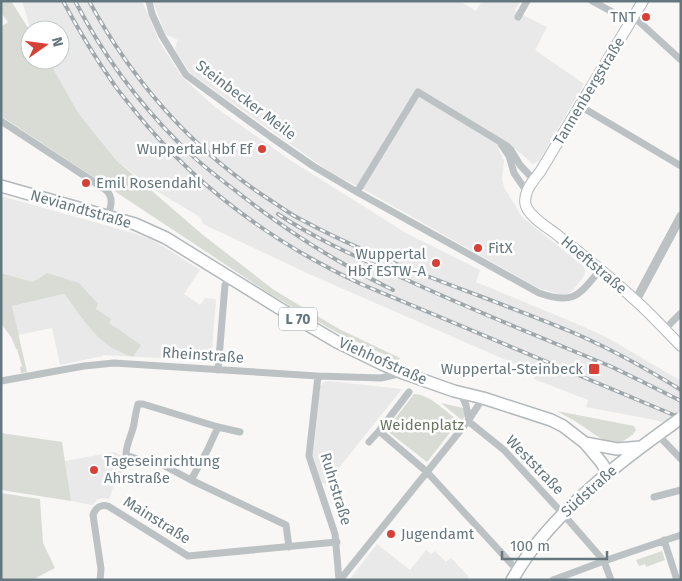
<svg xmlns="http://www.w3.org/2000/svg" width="682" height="581" viewBox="0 0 682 581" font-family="'Fira Sans',sans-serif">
	<rect width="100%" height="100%" fill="#f8f7f5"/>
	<path fill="#e8e9e8" d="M22,1H142L160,43L183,78L215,107L290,160L406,233L480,270L476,282L582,326L608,338L681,381V429L655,420L586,407L588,400L534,379L536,373L309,274L203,224L200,217L155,190L116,160L79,114L48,60H60V30H31Z
		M153,1H247L255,2L253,1H460L476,11L482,1H520L515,11L547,27L535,50L584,84L539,161L533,164L507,142L498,148L504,161L502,179L504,187L522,217L583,266L585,270V273L582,279L573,290L567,294H559L538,288L370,193L330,172L190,73L177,53L175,48L178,40L165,34Z
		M1,196L133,233L150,239L166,248L200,270L184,294L200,305L205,298L216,299L211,362L160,358L103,355V356L60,365L52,328L18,335L12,306L64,294L94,333L116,350L127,355L109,323L96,309L98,304L33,282L1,273Z
		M328,381L402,389L326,484L322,483L313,457L320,387L324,382Z
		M114,452L126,458L119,479H116L109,499L102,498L97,500L92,505L71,501L65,461Z
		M377,544L410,570L426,550L431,554L435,551L446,562L451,558L468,576L469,580H349Z"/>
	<path fill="#d8dcd4" d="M1,1H11L30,31V60H48L79,114L116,160L203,235L274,290L339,329L400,358L398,361L336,332L270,294L1,116V27L8,22L1,13Z
		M1,273L33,282L47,273L79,283L98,304L96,309L111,319L109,323L141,345L133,357C96,345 87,323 64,294L12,306L27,372L21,373L20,367L22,366L17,349H16L11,337L1,323Z
		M414,394C429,394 444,410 456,419V425L427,462L386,430Z
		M441,403L463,408L465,413L463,421Z
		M557,411L634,426L636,430C634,434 632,435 628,438C611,450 596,435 581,425C574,420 565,416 557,411Z
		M1,433L62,442L71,501L1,490Z
		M1,493L40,499L43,543L55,568L32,580H1Z
		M662,551L665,560L646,567L645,564L639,566L636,560Z"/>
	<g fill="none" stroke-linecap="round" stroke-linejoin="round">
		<defs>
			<path id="secondary" d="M643,1L540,172C533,181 522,193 526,206C530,217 547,227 556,234C583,255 610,277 635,300C651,314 666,331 681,346"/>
			<path id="primary" d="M1,186L135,224L166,238L279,308L337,342L382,364L403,373L454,391L483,398L551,420L563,426L585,443L601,462L608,473
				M585,443L617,449L641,447
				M512,580C518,570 524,560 531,551C568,502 621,461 670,426"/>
		</defs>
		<use href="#secondary" stroke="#b1b8bb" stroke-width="12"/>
		<use href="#primary" stroke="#b2b8bb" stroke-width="14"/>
		<path stroke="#bcc2c4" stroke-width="7" d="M149,1L152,14L162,36L186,75L271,137L313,166L357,192L539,293C574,305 578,296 600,270
			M592,1L631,22
			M518,17L527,1
			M634,17L681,60
			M580,106L681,166
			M1,121L106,190C114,198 111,206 108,216
			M501,144L509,156L514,173L527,192
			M357,192L418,92L507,146L511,150L520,165L534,180
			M665,329L681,313
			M218,370L225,285L230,278
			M318,376L309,456L335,534L339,580
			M1,381L84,366L114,363L318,376L381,378L403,373
			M460,392L466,405L469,421
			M468,421L504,450L563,514L604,561L611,580
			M379,431L427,472L518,571
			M240,432L218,427L143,404H138C136,411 135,417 134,424C132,435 126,444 126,455L152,464L159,463L191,480L286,525L289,547
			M658,435L681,459
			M369,442L379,431L409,392
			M191,480L208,449L218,427
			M654,497L681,490
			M664,540L677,580
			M100,580L101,569L93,515C95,508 101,504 108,506L188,556L337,542
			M340,580L468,421L483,398
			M553,580L604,561L681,535"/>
		<path stroke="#bcc2c4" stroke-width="9" d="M636,300L681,216"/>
		<use href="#secondary" stroke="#fff" stroke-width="10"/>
		<use href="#primary" stroke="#fff" stroke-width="11"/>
		<defs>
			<path id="rail" d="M63,1C78,29 94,56 113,83C119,92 127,101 134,110C195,186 273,243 361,284L681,418
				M75,1C102,53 137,101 178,142C195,160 216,176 236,191C284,229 337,263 393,290
				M89,1C133,82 193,150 270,200C281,207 291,215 302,220C389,267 484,295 574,333C611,349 647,369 681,390
				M278,214C314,238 353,255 392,273C464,307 538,336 612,367L641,381L681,401"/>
		</defs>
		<use href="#rail" stroke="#9fa7ab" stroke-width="4"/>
		<use href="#rail" stroke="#fff" stroke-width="2" stroke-dasharray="5.5" stroke-linecap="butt"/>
		<defs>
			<path id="primary-bridge" d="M670,426L681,418"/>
		</defs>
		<use href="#primary-bridge" stroke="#b2b8bb" stroke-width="14" stroke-linecap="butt"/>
		<use href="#primary-bridge" stroke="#fff" stroke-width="11"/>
	</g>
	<g fill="#d74036" stroke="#fff" stroke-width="2">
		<circle cx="646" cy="17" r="5"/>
		<circle cx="262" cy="149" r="5"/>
		<circle cx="86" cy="183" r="5"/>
		<circle cx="478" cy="248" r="5"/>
		<circle cx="436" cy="263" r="5"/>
		<rect x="588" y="363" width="12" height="12" rx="2.5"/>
		<circle cx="94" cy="470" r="5"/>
		<circle cx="391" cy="534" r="5"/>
	</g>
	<g text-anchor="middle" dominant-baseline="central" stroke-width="5" stroke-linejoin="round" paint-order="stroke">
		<rect fill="#fff" stroke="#93a0a5" stroke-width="1" x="279" y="307.5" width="38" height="23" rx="4"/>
		<g font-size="14" font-weight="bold" fill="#65777e">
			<text x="298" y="319">L 70</text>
		</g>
		<g font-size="15" fill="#65777e" stroke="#fff" text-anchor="end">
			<text x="636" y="17">TNT</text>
			<text x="252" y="149">Wuppertal Hbf Ef</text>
			<text x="96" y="183" text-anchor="start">Emil Rosendahl</text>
			<text x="488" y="248" text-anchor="start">FitX</text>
			<text x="426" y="254">Wuppertal<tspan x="426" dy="17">Hbf ESTW-A</tspan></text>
			<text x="583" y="369">Wuppertal-Steinbeck</text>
			<text x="104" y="461" text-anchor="start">Tageseinrichtung<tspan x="104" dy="17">Ahrstraße</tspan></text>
			<text x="401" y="534" text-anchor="start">Jugendamt</text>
		</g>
		<g font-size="15" fill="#65777e" stroke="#fff">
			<text transform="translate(589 91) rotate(-59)">Tannenbergstraße</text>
			<text transform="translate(246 100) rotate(37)">Steinbecker Meile</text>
			<text transform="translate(81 209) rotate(16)">Neviandtstraße</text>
			<text transform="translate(594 265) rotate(40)">Hoeftstraße</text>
			<text transform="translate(203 355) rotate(4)">Rheinstraße</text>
			<text transform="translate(383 361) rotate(24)">Viehhofstraße</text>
			<text transform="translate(535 465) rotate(46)">Weststraße</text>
			<text transform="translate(336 489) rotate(73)">Ruhrstraße</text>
			<text transform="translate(589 491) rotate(-42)">Südstraße</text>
			<text transform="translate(157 520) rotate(32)">Mainstraße</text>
		</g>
		<g font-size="15" fill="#6a7663" stroke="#fff">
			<text x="422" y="425">Weidenplatz</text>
		</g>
	</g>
	<rect width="682" height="581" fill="none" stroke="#65777e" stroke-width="5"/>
	<g transform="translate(45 45) rotate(76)"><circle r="24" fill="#ffffff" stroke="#c1c9cb"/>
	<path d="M0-4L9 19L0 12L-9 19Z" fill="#d74036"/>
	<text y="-8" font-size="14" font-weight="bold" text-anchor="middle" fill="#65777e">N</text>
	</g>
	<path d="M502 551v8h105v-8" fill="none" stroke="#65777e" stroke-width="2.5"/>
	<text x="510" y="551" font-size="15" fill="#65777e" stroke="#ffffff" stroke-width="4" paint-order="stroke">100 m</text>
</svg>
